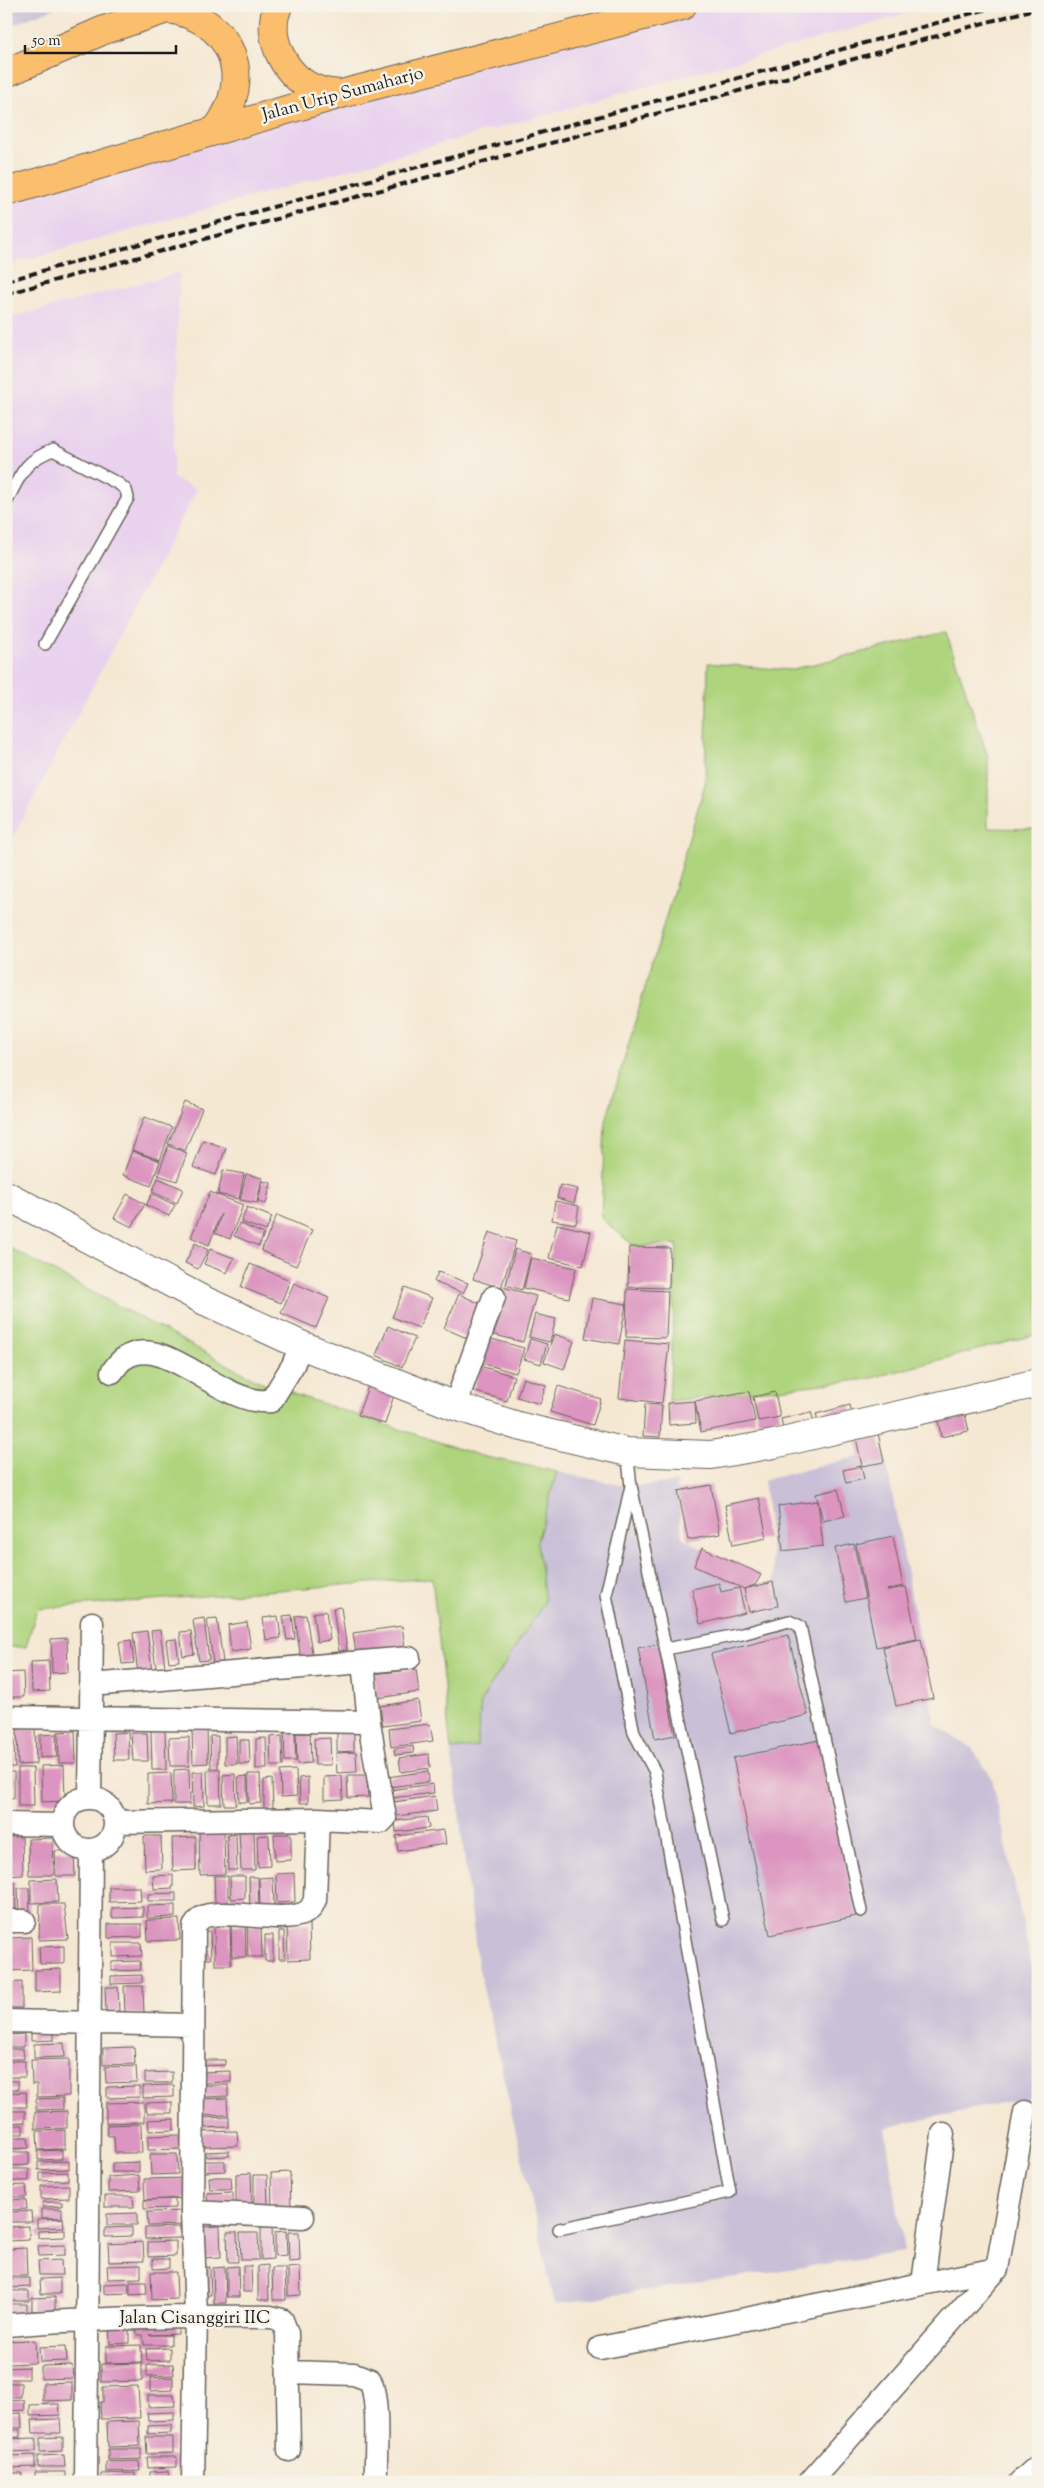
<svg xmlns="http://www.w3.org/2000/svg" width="1044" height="2488" viewBox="0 0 1044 2488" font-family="'Sorts Mill Goudy',serif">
	<rect width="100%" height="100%" fill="#f7f3e8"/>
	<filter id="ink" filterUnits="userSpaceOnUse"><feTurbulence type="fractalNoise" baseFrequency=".02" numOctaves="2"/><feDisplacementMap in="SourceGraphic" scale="10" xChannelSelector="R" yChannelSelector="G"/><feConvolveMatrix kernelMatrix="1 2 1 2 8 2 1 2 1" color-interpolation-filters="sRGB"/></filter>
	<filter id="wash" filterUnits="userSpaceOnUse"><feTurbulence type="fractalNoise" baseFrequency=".0096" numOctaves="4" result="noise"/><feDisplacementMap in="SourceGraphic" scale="20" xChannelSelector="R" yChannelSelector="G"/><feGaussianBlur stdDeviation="1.12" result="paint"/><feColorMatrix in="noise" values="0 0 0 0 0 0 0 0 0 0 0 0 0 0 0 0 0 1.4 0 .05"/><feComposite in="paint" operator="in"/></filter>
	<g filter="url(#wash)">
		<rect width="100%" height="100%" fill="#f5e8d3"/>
		<path fill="#e9d2ee" d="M685,6H935L6,265V196Z
			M179,273L173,478L197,489L6,850V319Z"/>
		<path fill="#c9bfd7" d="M6,6H61L6,27Z
			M884,1450L935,1725L972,1748L992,1778L1038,1995V2095L885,2128L904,2252L555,2304L478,1966L451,1750L477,1747L481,1701L545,1601L537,1542L557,1472L630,1487L677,1482L682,1537L776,1594L764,1480Z"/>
		<path fill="#aed47d" stroke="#65784c" d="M946,632L988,757V828L1038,829V1334L868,1379L669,1401L677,1244L635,1247L601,1218L605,1124L705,784L708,663L789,670Z
			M6,1246L266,1385L481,1456L557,1472L537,1542L545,1601L481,1701L477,1747L451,1750L432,1578L37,1609L26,1647H6Z"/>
		<g id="blocks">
			<path fill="#dc95c0" d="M185,1102L202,1109L185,1151L168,1144Z
				M144,1117L172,1127L160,1160L132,1150Z
				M203,1140L226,1148L216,1175L193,1167Z
				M168,1146L187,1153L177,1181L158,1175Z
				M132,1151L160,1161L151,1186L123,1175Z
				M223,1170L244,1174L239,1199L218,1194Z
				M246,1174L262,1178L257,1203L240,1200Z
				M158,1178L183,1189L177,1203L152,1192Z
				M263,1181L271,1183L266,1204L258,1202Z
				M560,1185L578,1189L574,1203L557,1198Z
				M210,1192L243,1205L230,1239L215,1233L221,1214L209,1245L191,1237Z
				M127,1194L145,1204L132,1227L114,1218Z
				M152,1194L175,1205L169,1216L146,1205Z
				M555,1201L579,1206L576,1224L552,1220Z
				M247,1207L272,1217L266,1231L241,1222Z
				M277,1215L312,1230L296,1266L261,1251Z
				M239,1223L264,1234L259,1246L234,1236Z
				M557,1224L591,1232L583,1266L549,1258Z
				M489,1232L516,1241L501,1288L473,1279Z
				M195,1243L208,1250L198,1269L185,1263Z
				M629,1247L670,1248L669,1288L628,1287Z
				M210,1249L234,1258L227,1273L204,1264Z
				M515,1249L531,1254L522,1290L506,1285Z
				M531,1258L576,1268L569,1298L524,1288Z
				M250,1264L290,1280L281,1303L241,1287Z
				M438,1272L468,1283L463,1293L434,1282Z
				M294,1283L329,1298L316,1328L281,1313Z
				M405,1287L432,1298L419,1328L392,1317Z
				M503,1287L536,1296L523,1342L491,1334Z
				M627,1289L668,1291L666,1338L626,1337Z
				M459,1294L487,1307L471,1340L444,1328Z
				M592,1298L626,1304L619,1344L585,1338Z
				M535,1314L556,1319L550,1342L529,1337Z
				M388,1326L415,1338L402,1367L376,1355Z
				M554,1334L574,1341L564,1369L544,1362Z
				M488,1338L524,1348L516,1373L481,1363Z
				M530,1339L547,1344L541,1364L524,1359Z
				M625,1340L669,1344L662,1403L619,1398Z
				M480,1366L514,1376L507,1401L473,1391Z
				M523,1378L546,1385L540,1404L517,1397Z
				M368,1386L394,1395L385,1424L358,1415Z
				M558,1386L601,1399L593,1425L550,1412Z
				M749,1391L755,1421L701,1432L695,1401L696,1423L669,1425L668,1403L695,1401Z
				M775,1392L780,1417L758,1421L753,1397Z
				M1038,1395V1416L1036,1417L1032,1396Z
				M645,1404L662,1405L660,1437L643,1436Z
				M850,1405L852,1414L819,1422L816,1414Z
				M811,1412L814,1422L783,1429L781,1419Z
				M965,1414L969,1431L941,1437L938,1420Z
				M877,1428L884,1462L862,1466L855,1433Z
				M861,1466L864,1479L846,1483L843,1470Z
				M711,1485L720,1534L688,1540L678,1491Z
				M838,1489L845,1516L823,1521L816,1494Z
				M759,1498L767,1538L733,1545L725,1505Z
				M818,1501L823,1546L783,1551L778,1506Z
				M893,1536L903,1586L887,1590L906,1587L917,1639L876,1647L856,1544Z
				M854,1544L865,1598L846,1602L835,1548Z
				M702,1548L752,1570L761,1575L755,1585L744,1589L694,1566Z
				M773,1582L778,1606L749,1612L744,1589Z
				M719,1583L721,1592L739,1588L745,1613L700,1624L692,1589Z
				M341,1607L347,1650L339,1651L333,1608Z
				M326,1611L330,1640L317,1642L313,1613Z
				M292,1615L295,1639L287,1640L283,1616Z
				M306,1615L313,1659L301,1660L295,1616Z
				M278,1616L281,1638L266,1640L263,1618Z
				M204,1618L209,1660L199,1661L193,1620Z
				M217,1618L223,1662L213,1663L207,1619Z
				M247,1622L251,1649L231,1652L228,1625Z
				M402,1626L405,1647L356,1654L353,1633Z
				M160,1630L165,1667L156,1668L151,1631Z
				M147,1631L152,1672L138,1674L133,1633Z
				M191,1631L194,1654L183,1656L180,1632Z
				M788,1635L808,1715L731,1733L711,1654Z
				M67,1638L68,1672L52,1673L51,1639Z
				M176,1639L179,1661L169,1662L166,1640Z
				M921,1639L933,1698L896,1706L883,1647Z
				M131,1640L134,1663L122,1664L119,1642Z
				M658,1644L675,1735L655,1739L638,1648Z
				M49,1661L50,1691L32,1692L31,1662Z
				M416,1669L419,1692L378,1698L374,1674Z
				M23,1672L24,1697H6V1673Z
				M418,1700L421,1721L383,1726L380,1706Z
				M430,1724L433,1741L391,1747L389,1729Z
				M35,1728L36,1764L18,1765L17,1729Z
				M165,1729L166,1770H152L151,1730Z
				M192,1729H207L208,1763L193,1764Z
				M337,1730H354V1751L337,1752Z
				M75,1731L76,1763H59L58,1732Z
				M128,1732L129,1760H114L113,1733Z
				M284,1732H295L296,1761H285Z
				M131,1733H147L148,1761H133Z
				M296,1733H310L311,1763L297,1764Z
				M56,1734L57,1757L40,1758V1735Z
				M210,1736H218V1768H211Z
				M236,1736L237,1764H225V1737Z
				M282,1736L283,1766H271L270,1737Z
				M189,1737V1766H170L169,1738Z
				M266,1738L267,1769H256V1739Z
				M330,1738L331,1765H315L314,1739Z
				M6,1739H14L15,1767H6Z
				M239,1740H249L250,1764H239Z
				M819,1740L856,1916L770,1935L733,1758Z
				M413,1746L414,1753L395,1755L394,1749Z
				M356,1752L357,1772L337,1773L336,1753Z
				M429,1754L430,1768L401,1772L399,1758Z
				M64,1765L65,1801L42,1802L41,1766Z
				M18,1768H33L34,1806H18Z
				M189,1769L190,1804H174V1770Z
				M207,1770H220L221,1804H208Z
				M296,1770L297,1796L281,1797L280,1771Z
				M428,1771L429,1782L389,1787L388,1777Z
				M6,1772H14V1798H7Z
				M192,1772H203L204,1806L193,1807Z
				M171,1773L172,1803L148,1804V1774Z
				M235,1774L236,1805H224L223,1775Z
				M248,1774H260L261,1803L249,1804Z
				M347,1775H367L368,1797L348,1798Z
				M247,1776V1802H239L238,1777Z
				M342,1776L343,1799L324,1800V1777Z
				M308,1777V1803H300L299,1778Z
				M272,1779L273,1810H264V1780Z
				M433,1784L434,1793L391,1798L390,1790Z
				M435,1796L437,1811L396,1816L394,1802Z
				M427,1817L429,1828L396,1832L395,1821Z
				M224,1830L225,1874L200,1875L199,1831Z
				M444,1830L446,1844L398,1851L396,1836Z
				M254,1831L255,1870H241L239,1832Z
				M236,1834L237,1870H228L227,1835Z
				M274,1834H291V1860L275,1861Z
				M269,1835L270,1866L258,1867L257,1836Z
				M144,1836H161L162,1869L145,1870Z
				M6,1837H22L23,1875L6,1876Z
				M196,1837V1870L173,1871L172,1838Z
				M53,1838L54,1875H29L28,1839Z
				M74,1850L75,1876H56L55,1851Z
				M294,1873L295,1902L277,1903L276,1874Z
				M173,1875V1888L154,1889L153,1876Z
				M214,1876H228V1903H215Z
				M230,1876H245V1898L231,1899Z
				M249,1877H258L259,1909H250Z
				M273,1877L274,1908H260L259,1878Z
				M57,1879L58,1902L31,1903V1880Z
				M6,1882H15L16,1914H6Z
				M109,1887H140L141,1901L109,1902Z
				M18,1888H29L30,1914L19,1915Z
				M176,1893V1901H148V1894Z
				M40,1904H64L68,1939L39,1940Z
				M175,1905V1917L147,1918V1906Z
				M143,1907V1917L112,1918V1908Z
				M179,1919L180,1940L148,1941L147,1920Z
				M108,1924H142V1937L108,1938Z
				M309,1924L310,1959L288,1960L287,1925Z
				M214,1925H230L231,1965H215Z
				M231,1925H245L246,1957H232Z
				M261,1925L262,1957H248L247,1926Z
				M202,1931H210L211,1959H202Z
				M279,1931H284L285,1959H279Z
				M265,1935H273V1961H265Z
				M31,1937L32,1970L11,1971L10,1938Z
				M113,1943H141L142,1956L113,1957Z
				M64,1946V1964H40L39,1947Z
				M140,1961L141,1970L111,1971V1962Z
				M61,1969V1991L35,1992V1970Z
				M142,1975V1983L111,1984V1976Z
				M22,1982V2008H6V1983Z
				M124,1986H143L144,2014H125Z
				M105,1987H118L119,2011L106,2012Z
				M54,2030V2040L31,2041V2031Z
				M24,2034V2047H6V2035Z
				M64,2043L65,2057L34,2058V2044Z
				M134,2047L135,2064L103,2065V2048Z
				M6,2049H23L24,2059H6Z
				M69,2059V2096L37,2097V2084H32L31,2060Z
				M200,2060H225V2065L200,2066Z
				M6,2061H25V2077H6Z
				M136,2066L137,2082L106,2083L105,2067Z
				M231,2071V2082L202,2083V2072Z
				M172,2072V2083H145V2073Z
				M6,2081H18V2090H6Z
				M174,2085V2097L143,2098V2086Z
				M204,2085H228V2096L204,2097Z
				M139,2086L140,2097L107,2098V2087Z
				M26,2092L27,2107H6V2093Z
				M63,2098V2109L36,2110V2099Z
				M227,2098L228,2115L198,2116L197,2099Z
				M144,2102V2122L106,2123V2103Z
				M172,2102V2113H147L146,2103Z
				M6,2111H25V2122L6,2123Z
				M67,2111V2128L35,2129V2112Z
				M229,2117V2127L201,2128V2118Z
				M174,2119V2130L149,2131L148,2120Z
				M141,2124L142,2153H115L114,2136H108L107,2125Z
				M6,2125H23V2134H6Z
				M65,2130V2149L38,2150L37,2131Z
				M237,2131L238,2146L203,2147L202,2132Z
				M180,2135L181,2149L148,2150V2136Z
				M6,2137H28L29,2148L6,2149Z
				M62,2150V2159L38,2160V2151Z
				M229,2151V2156L206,2157V2152Z
				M6,2152H29V2165L6,2166Z
				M150,2154H177L178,2174L151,2175Z
				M69,2161V2169L38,2170V2162Z
				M204,2161H225V2171L204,2172Z
				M139,2162V2172H112V2163Z
				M6,2169H29V2181H6Z
				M68,2172V2180L40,2181V2173Z
				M290,2172L291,2210L272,2211L271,2173Z
				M251,2173L252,2204H236V2174Z
				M139,2175L140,2191L108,2192V2177Z
				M254,2175H267L268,2205H254Z
				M209,2177H231L232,2189H210Z
				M188,2178L189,2198L145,2200L144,2179Z
				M26,2185L27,2197H6V2186Z
				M69,2185V2198L41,2199V2186Z
				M233,2192V2209L208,2210L207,2193Z
				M105,2196H133L134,2207H105Z
				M26,2199L27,2209L6,2210V2200Z
				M175,2199V2208L144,2209V2200Z
				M43,2202H62V2206L43,2207Z
				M42,2209H62V2218H42Z
				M31,2211L32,2222H6V2212Z
				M183,2211V2225L148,2226L147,2212Z
				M137,2213V2225H107V2214Z
				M63,2218L64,2227L37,2228V2219Z
				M29,2226V2240L9,2241L8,2227Z
				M220,2226L221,2257L204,2258L203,2227Z
				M272,2226L273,2259L261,2260V2227Z
				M132,2227V2236L105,2237V2228Z
				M180,2227V2238L145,2239V2228Z
				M65,2230V2237L38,2238V2231Z
				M286,2231L287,2255L275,2256V2232Z
				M227,2232H237L238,2262H228Z
				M288,2232H299L300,2261L289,2262Z
				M240,2233H258L259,2260H241Z
				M176,2241V2256L148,2257V2242Z
				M143,2242L144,2261L109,2262L108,2244Z
				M65,2245V2255L39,2256L38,2246Z
				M26,2248L27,2276H10L9,2249Z
				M153,2259H169V2268L153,2269Z
				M61,2260L62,2275H39L38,2261Z
				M141,2265V2278L108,2279L107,2266Z
				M268,2265L269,2300H258V2266Z
				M238,2266L239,2297H227V2267Z
				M243,2266H251L252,2292H243Z
				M210,2267L211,2295L199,2296L198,2268Z
				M225,2267L226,2303H214L213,2268Z
				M300,2267L301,2295L288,2296V2268Z
				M272,2268H285L286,2300H273Z
				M151,2272H176L177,2299L152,2300Z
				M6,2278H30V2287L6,2288Z
				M60,2278V2294H41L40,2279Z
				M130,2282H146L147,2294L130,2295Z
				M128,2283L129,2293L104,2294V2284Z
				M6,2291H29V2301H6Z
				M55,2297V2310L32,2311V2298Z
				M6,2304H27V2317L6,2318Z
				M178,2318V2334L149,2335H171V2345H144L143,2335H137L136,2320Z
				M109,2322H129V2343L110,2344Z
				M35,2340L36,2363L6,2364V2341Z
				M141,2345L142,2362L106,2363V2346Z
				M66,2346L67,2361L40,2362L39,2347Z
				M170,2348V2360L147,2361L146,2349Z
				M142,2363V2381L101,2382V2364Z
				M173,2364L174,2375L147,2376V2365Z
				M72,2365L73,2378L41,2379V2366Z
				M29,2367V2379H6V2368Z
				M173,2377V2390L150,2391V2378Z
				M72,2382V2400L43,2401V2383Z
				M6,2383H21V2397H6Z
				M138,2386L140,2418L101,2419L100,2402H103V2387Z
				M148,2395H174L175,2406L148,2407Z
				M24,2400L25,2410L6,2411V2401Z
				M59,2404L60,2415L30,2416V2405Z
				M174,2412V2420L148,2421L147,2413Z
				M21,2413L22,2428H6V2414Z
				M60,2419L61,2433H33L32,2420Z
				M139,2421L140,2446L108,2447L107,2422Z
				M171,2425V2433L148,2434V2426Z
				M6,2430H20V2437L6,2438Z
				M63,2437V2451L40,2452V2438Z
				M146,2437H173V2453L147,2454Z
				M36,2438V2451L6,2452V2439Z
				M108,2449H141V2459L108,2460Z
				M35,2455V2467L6,2468V2456Z
				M64,2455L65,2467H38V2456Z
				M147,2457H177V2467L148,2468Z
				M139,2461L140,2471L106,2472V2462Z
				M168,2471L169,2482H150V2472Z
				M35,2472H66V2482H35Z
				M6,2473H22V2482H6Z
				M135,2473V2482H101V2474Z"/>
		</g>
	</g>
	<g filter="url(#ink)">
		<use href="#blocks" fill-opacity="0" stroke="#68635c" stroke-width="1"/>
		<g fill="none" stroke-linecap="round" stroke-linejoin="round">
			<defs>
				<path id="service" d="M6,503C20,476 23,461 53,450L119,484L126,490L128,498L45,644
					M627,1452L631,1486L723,1920
					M666,1649L742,1634L789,1621L800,1626L861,1911
					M559,2229L730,2192L655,1772L634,1733L606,1595L631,1486"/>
				<path id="minor" d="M112,1372C116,1367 119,1361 125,1358C164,1331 222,1407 271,1401L293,1365L301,1345
					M455,1406L494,1297
					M91,1685L409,1658
					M6,1717L369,1722
					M90,1798L92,1623
					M63 1824a26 26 0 1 1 52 0a26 26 0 1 1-52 0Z
					M115,1822L318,1819L381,1822L385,1818L369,1722L363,1662
					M6,1824L62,1825
					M6,1921H24
					M6,2021L192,2025
					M192,2212L303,2217
					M923,2283L943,2134
					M6,2325C95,2318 182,2316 271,2317L282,2320L287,2333L289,2450
					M600,2348L997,2269
					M288,2372L354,2374L370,2380C380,2402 375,2455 376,2482
					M86,2482L91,1850
					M193,2482L196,2316L192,2212L194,1927C196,1924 199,1920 201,1918C220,1906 291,1927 309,1910C312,1908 313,1903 315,1900L318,1819
					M810,2482L997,2269L1025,2112
					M1020,2482L1038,2466"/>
				<path id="tertiary" d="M6,1195L203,1300L301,1345L455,1406L518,1426L627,1452L711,1455L774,1444L1038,1383"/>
				<path id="trunk" d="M278,6C264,38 286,79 318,90C325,93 334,93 341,94
					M167,9C232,18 256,78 216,130
					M6,73L104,30L176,6
					M6,192L341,94L682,6"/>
			</defs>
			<use href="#service" stroke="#68635c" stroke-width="14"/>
			<use href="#minor" stroke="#68635c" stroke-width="25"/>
			<use href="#tertiary" stroke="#68635c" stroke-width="30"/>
			<use href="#trunk" stroke="#68635c" stroke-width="30"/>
			<use href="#service" stroke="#fff" stroke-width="11"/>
			<use href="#minor" stroke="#fff" stroke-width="22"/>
			<use href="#tertiary" stroke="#fff" stroke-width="28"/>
			<use href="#trunk" stroke="#fabe6d" stroke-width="28"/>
			<path stroke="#1c1c1c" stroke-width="4" stroke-dasharray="8 4" stroke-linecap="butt" d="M6,281L998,6
				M6,294L1038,8"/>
		</g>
	</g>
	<g text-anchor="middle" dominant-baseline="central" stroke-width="5" stroke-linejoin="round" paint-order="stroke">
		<g font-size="18" fill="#1c1c1c" stroke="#f7f3e8">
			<text transform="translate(343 95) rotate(-15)">Jalan Urip Sumaharjo</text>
			<text x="195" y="2319">Jalan Cisanggiri IIC</text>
		</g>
	</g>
	<rect width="1044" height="2488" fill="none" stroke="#f7f3e8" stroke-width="25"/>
	<path d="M25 45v8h151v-8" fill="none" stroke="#1c1c1c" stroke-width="2.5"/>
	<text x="32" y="45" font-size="15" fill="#1c1c1c" stroke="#f7f3e8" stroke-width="4" paint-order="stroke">50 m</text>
</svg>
